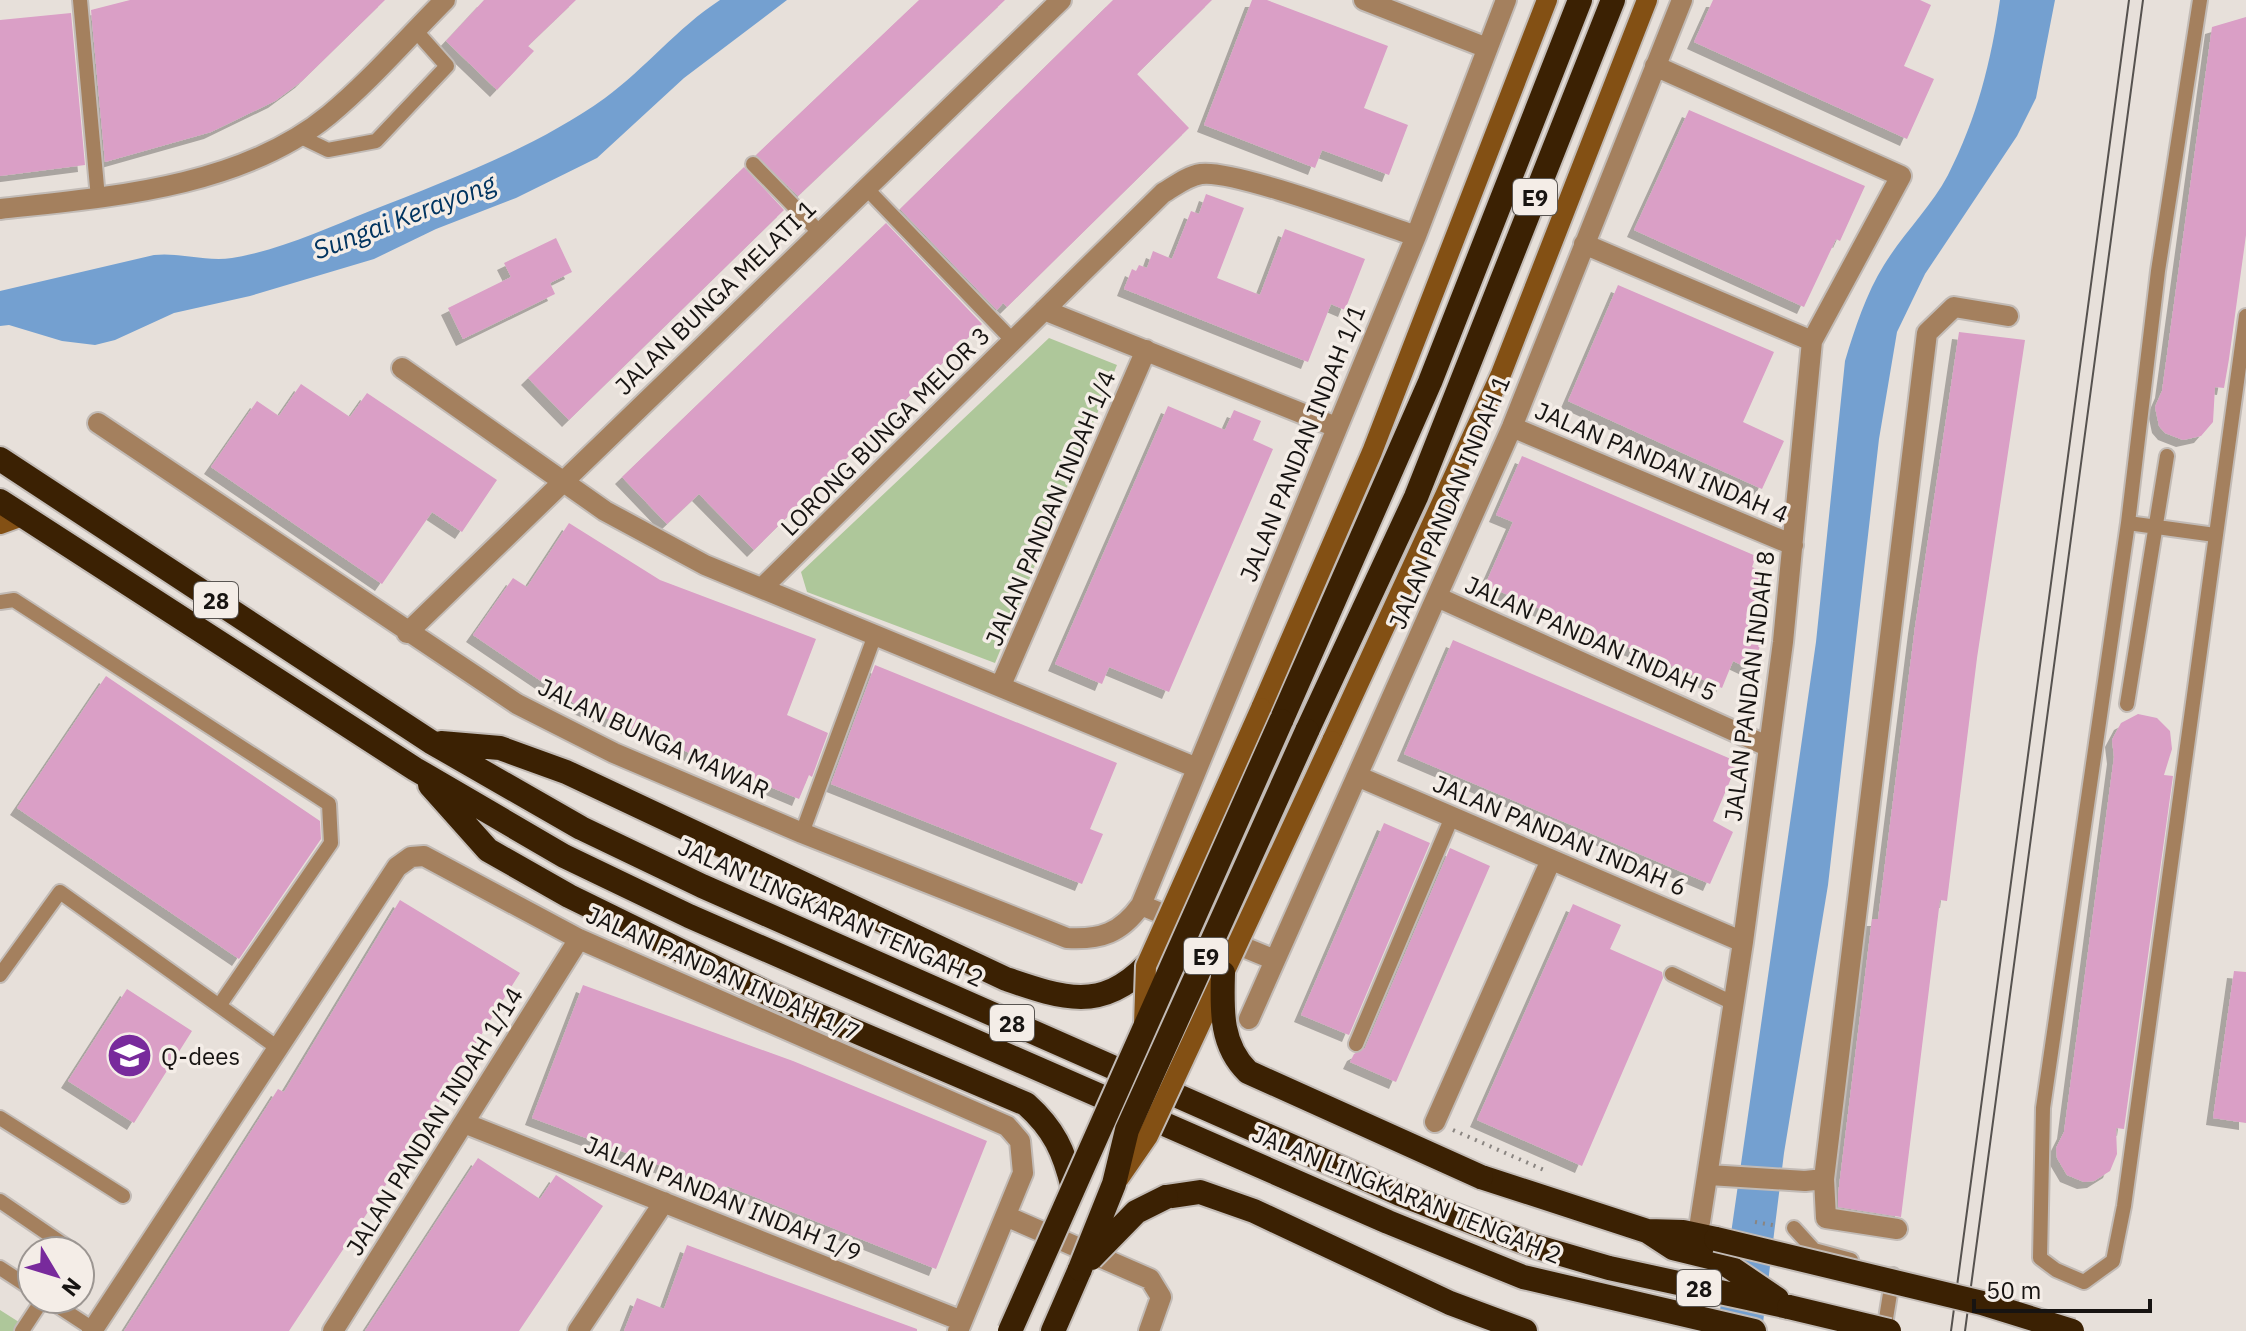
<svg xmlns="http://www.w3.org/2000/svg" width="2246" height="1331" viewBox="0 0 2246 1331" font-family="'IBM Plex Sans',sans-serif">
	<defs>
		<filter id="shadow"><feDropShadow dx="-7" dy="7" stdDeviation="0" flood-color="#0004"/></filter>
	</defs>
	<rect width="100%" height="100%" fill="#e7e0da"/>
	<path fill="#aec79a" d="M1049,338L1117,365L995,663L807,592L801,572Z
		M0,1310L33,1331H0Z"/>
	<path fill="#74a0d0" d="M720,0H787L684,78L597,158L516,198L436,229L374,259L250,296L174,313L115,340L95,345L62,341L9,325L0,326V291L154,255C180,252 206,262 232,258C280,250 325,229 370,211C449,180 535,148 605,98C646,68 677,28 720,0Z
		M2000,0H2055L2036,98L2017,136L1925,274L1897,332L1879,439L1828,885L1784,1153L1762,1331H1717L1816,642L1845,361C1855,328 1866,294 1884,265C1903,234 1931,207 1948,175C1977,118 1991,62 2000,0Z"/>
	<path fill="#da9fc6" filter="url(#shadow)" d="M130,0H385L302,81L275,101L211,132L105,162L91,10Z
		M484,0H576L528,46L534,51L497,90L446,41Z
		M919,0H1005L798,196L756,155Z
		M1113,0H1212L1137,74L1189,128L1007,307L1003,303L997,310L900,209Z
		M1252,0H1267L1388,46L1364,108L1408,125L1389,175L1322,150L1315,168L1204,125Z
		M1713,0H1920L1931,5L1904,66L1934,79L1907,139L1694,42Z
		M71,13L85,165L0,176V20Z
		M2246,17V235L2229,359L2224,388L2215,387L2213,422L2201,436L2183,440L2165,433L2159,426L2155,407L2162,391L2212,27Z
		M1689,110L1865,186L1840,241L1836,239L1804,307L1634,230Z
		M744,167L784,210L569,420L528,378Z
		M1206,194L1244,208L1217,278L1260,295L1285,229L1365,259L1345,310L1331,304L1308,362L1124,289L1132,269L1136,271L1139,265L1147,268L1153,251L1172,259L1191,211L1199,214Z
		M886,223L982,324L754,550L699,494L667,524L622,477Z
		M556,238L572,272L550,283L555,294L463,339L448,308L511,277L504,263Z
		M1618,285L1774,352L1743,422L1784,441L1762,489L1568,401Z
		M1959,332L2025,340L1977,658L1947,901L1940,900L1901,1217L1838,1207V1195L1872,919H1878L1915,627Z
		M301,384L350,417L367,393L497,480L462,532L432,512L382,584L211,467L257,401L279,416Z
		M1168,406L1225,430L1234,410L1261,421L1253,440L1273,449L1169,692L1109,667L1102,684L1055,664Z
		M1522,456L1756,556L1752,567L1769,575L1746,630L1764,638L1750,669L1733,661L1722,688L1485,585L1513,522L1496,515Z
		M569,523L660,580L816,639L787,715L828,733L812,777L809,775L799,799L578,706L473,635L513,578L527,587Z
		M1453,640L1738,762L1713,821L1733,832L1710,884L1404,754Z
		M875,665L1117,763L1090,829L1103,834L1082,884L831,784Z
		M106,676L320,821L321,839L239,959L17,808Z
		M2138,714L2157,718L2170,731L2172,749L2164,775L2173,776L2124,1129L2116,1128L2117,1154L2110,1171L2094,1181L2084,1182L2067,1175L2057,1158L2056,1148L2064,1132L2114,757L2112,740L2121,723Z
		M1384,823L1430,843L1349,1035L1301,1015Z
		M1450,848L1490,866L1396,1082L1350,1062L1354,1054L1365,1048Z
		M400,900L520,973L405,1156L289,1331H124L278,1089L284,1092Z
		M1573,904L1621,925L1610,949L1662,972L1663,978L1582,1166L1477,1120Z
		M2234,971L2246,972V1123L2213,1118Z
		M583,985L793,1061L987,1141L936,1269L727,1186L726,1190L532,1118Z
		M127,989L192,1031L134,1123L68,1081Z
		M478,1158L540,1199L556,1175L603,1206L519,1331H365Z
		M687,1245L917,1329V1331H624L637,1298L664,1309Z"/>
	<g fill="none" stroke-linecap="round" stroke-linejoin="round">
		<defs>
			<path id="lane" d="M80,0L98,198
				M2200,0L2158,271L2128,523L2043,1108L2040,1258L2056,1270L2084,1282L2113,1261L2124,1206L2246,316
				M299,136L328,150L376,141L447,66L415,30
				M753,164L820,233
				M866,188L1013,341
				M2128,523L2215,535
				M0,602L14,600L329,804L331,843L221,1003
				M2127,704L2167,456
				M802,833L875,635
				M1672,974L1733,1003
				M0,975L60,892L278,1048
				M1356,1044L1452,817
				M0,1118L123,1196
				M0,1201L73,1251
				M1794,1228L1814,1250L1851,1260
				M0,1268L32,1289
				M47,1299L93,1329
				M22,1331L43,1299
				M1884,1331L1893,1275"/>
			<path id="street" d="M1364,0L1487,48
				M1655,66L1901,176L1812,341L1783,642L1743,942L1700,1222
				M0,209C109,197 240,188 329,115C370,81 407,38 445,0
				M1584,244L1812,341
				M1044,310L1336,427
				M402,368L605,511L705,565L1197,768
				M98,423L517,704L614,753L802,833L1067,938C1101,940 1121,933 1141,905L1416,236L1506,0
				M1512,427L1793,545
				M762,588L1163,193C1175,186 1187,176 1201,174C1234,169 1376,223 1416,236
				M1437,597L1767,746
				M407,633L1061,0
				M1001,685L1146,350
				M1357,776L1743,942
				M1141,905L1275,960
				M1249,1019L1512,427L1682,0
				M1435,1122L1551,860
				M464,1123L962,1321
				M1709,1175L1805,1181L1824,1179
				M1008,1217L1150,1279L1161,1297L1149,1331
				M1897,1229L1826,1218L1824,1179L1927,333L1954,307L2008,316
				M92,1331L397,867L411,857L424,856L579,939L1007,1126L1020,1141L1023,1173L958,1331
				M333,1331L579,939
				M578,1331L664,1202"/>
			<path id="secondary" d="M0,524L22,516
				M1261,708L1372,452L1547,0
				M1332,741L1501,374L1647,0"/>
			<path id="highway" d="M0,459L431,742L581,828L702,886L1400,1194L1534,1246L1609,1268L1789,1307
				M0,501L415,769L564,856L689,916L1388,1222L1523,1277L1754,1331
				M1281,721L1430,382L1580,0
				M1307,731L1416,497L1613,0
				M441,743L500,748L566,772L1006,979C1062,998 1101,1012 1146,966
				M430,785L488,850L569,896L775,997L1026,1104C1054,1129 1064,1151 1073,1188
				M1481,1177L1647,1231L1673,1248L1718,1259L1777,1299
				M1166,1197L1200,1192L1254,1211L1450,1303L1525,1331
				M1647,1231L1683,1232L1716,1239
				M1053,1331L1080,1269"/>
		</defs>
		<use href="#lane" stroke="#c2bbb6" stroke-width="18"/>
		<use href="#street" stroke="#c2bbb6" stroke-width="24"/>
		<use href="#secondary" stroke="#c2bbb6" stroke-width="24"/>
		<use href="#highway" stroke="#c2bbb6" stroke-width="28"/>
		<path stroke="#8a8581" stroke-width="4" stroke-dasharray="2 6" stroke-linecap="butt" d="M1453,1130L1544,1170
			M1755,1222L1778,1226"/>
		<use href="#lane" stroke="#a4805e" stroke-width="14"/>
		<use href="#street" stroke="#a4805e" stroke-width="20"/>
		<use href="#secondary" stroke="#835014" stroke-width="20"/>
		<use href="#highway" stroke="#3b2103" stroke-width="24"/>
		<path stroke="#56524f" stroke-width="2" d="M1951,1331L2129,0
			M1965,1331L2143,0"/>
		<defs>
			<path id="secondary-bridge" d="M1144,1025L1146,966L1261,708
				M1119,1178L1148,1136L1332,741"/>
			<path id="highway-bridge" d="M1223,973C1222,1009 1220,1045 1248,1072L1481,1177
				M1716,1239L1982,1303L2072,1331
				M1091,1258L1136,1212L1166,1197
				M1080,1269L1114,1184L1127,1130L1307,731
				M1789,1307L1889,1331
				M1010,1331L1281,721"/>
		</defs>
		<use href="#secondary-bridge" stroke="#c2bbb6" stroke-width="24" stroke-linecap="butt"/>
		<use href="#highway-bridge" stroke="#c2bbb6" stroke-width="28" stroke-linecap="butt"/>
		<use href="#secondary-bridge" stroke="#835014" stroke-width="20"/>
		<use href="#highway-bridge" stroke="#3b2103" stroke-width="24"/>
	</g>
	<defs>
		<symbol id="school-disc" viewBox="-11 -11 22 22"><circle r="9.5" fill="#782a9c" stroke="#f4ede7"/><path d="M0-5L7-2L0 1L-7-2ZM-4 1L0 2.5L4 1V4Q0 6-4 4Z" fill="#fff"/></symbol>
	</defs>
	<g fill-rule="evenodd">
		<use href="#school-disc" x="104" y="1030" width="51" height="51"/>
	</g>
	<g text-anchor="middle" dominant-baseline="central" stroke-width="7" stroke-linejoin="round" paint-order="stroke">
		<g fill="#f4ede7" stroke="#595552" stroke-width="2">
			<rect x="1513" y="179" width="44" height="36" rx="6"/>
			<rect x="194" y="582" width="44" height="36" rx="6"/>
			<rect x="1184" y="938" width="44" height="36" rx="6"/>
			<rect x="990" y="1005" width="44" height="36" rx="6"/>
			<rect x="1677" y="1270" width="44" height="36" rx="6"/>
		</g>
		<g font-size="22" font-weight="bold" fill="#171412">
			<text x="1535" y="197">E9</text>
			<text x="216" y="600">28</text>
			<text x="1206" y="956">E9</text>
			<text x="1012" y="1023">28</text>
			<text x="1699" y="1288">28</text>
		</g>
		<g font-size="24" fill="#171412" stroke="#f4ede7">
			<text transform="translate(715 297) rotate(-44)">JALAN BUNGA MELATI 1</text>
			<text transform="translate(885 431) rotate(-45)">LORONG BUNGA MELOR 3</text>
			<text transform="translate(1302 443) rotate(-68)">JALAN PANDAN INDAH 1/1</text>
			<text transform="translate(1662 462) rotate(23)">JALAN PANDAN INDAH 4</text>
			<text transform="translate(1449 502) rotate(-67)">JALAN PANDAN INDAH 1</text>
			<text transform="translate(1050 508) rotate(-67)">JALAN PANDAN INDAH 1/4</text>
			<text transform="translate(1591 638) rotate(24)">JALAN PANDAN INDAH 5</text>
			<text transform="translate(1749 686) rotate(-83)">JALAN PANDAN INDAH 8</text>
			<text transform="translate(654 738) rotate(25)">JALAN BUNGA MAWAR</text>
			<text transform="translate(1560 835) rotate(23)">JALAN PANDAN INDAH 6</text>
			<text transform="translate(831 912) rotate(24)">JALAN LINGKARAN TENGAH 2</text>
			<text transform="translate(723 973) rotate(24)">JALAN PANDAN INDAH 1/7</text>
			<text transform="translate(434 1121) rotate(-58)">JALAN PANDAN INDAH 1/14</text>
			<text transform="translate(1407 1194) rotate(22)">JALAN LINGKARAN TENGAH 2</text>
			<text transform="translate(723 1198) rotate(22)">JALAN PANDAN INDAH 1/9</text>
		</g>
		<g font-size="24" fill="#171412" stroke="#f4ede7" text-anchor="start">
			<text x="161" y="1056">Q-dees</text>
		</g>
		<g font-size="26" font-style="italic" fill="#013460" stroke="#f4ede7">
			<text transform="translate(404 216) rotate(-21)">Sungai Kerayong</text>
		</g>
	</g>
	<g transform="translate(56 1275) rotate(128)"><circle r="38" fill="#f4ede7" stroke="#9c9692" stroke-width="2"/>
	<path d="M0-6L14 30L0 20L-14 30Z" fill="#782a9c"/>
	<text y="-12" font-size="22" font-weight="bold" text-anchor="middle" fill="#171412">N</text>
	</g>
	<path d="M1974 1299v12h176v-12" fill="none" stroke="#171412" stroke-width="4"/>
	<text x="1986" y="1299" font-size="24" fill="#171412" stroke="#f4ede7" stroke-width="6" paint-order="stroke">50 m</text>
</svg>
